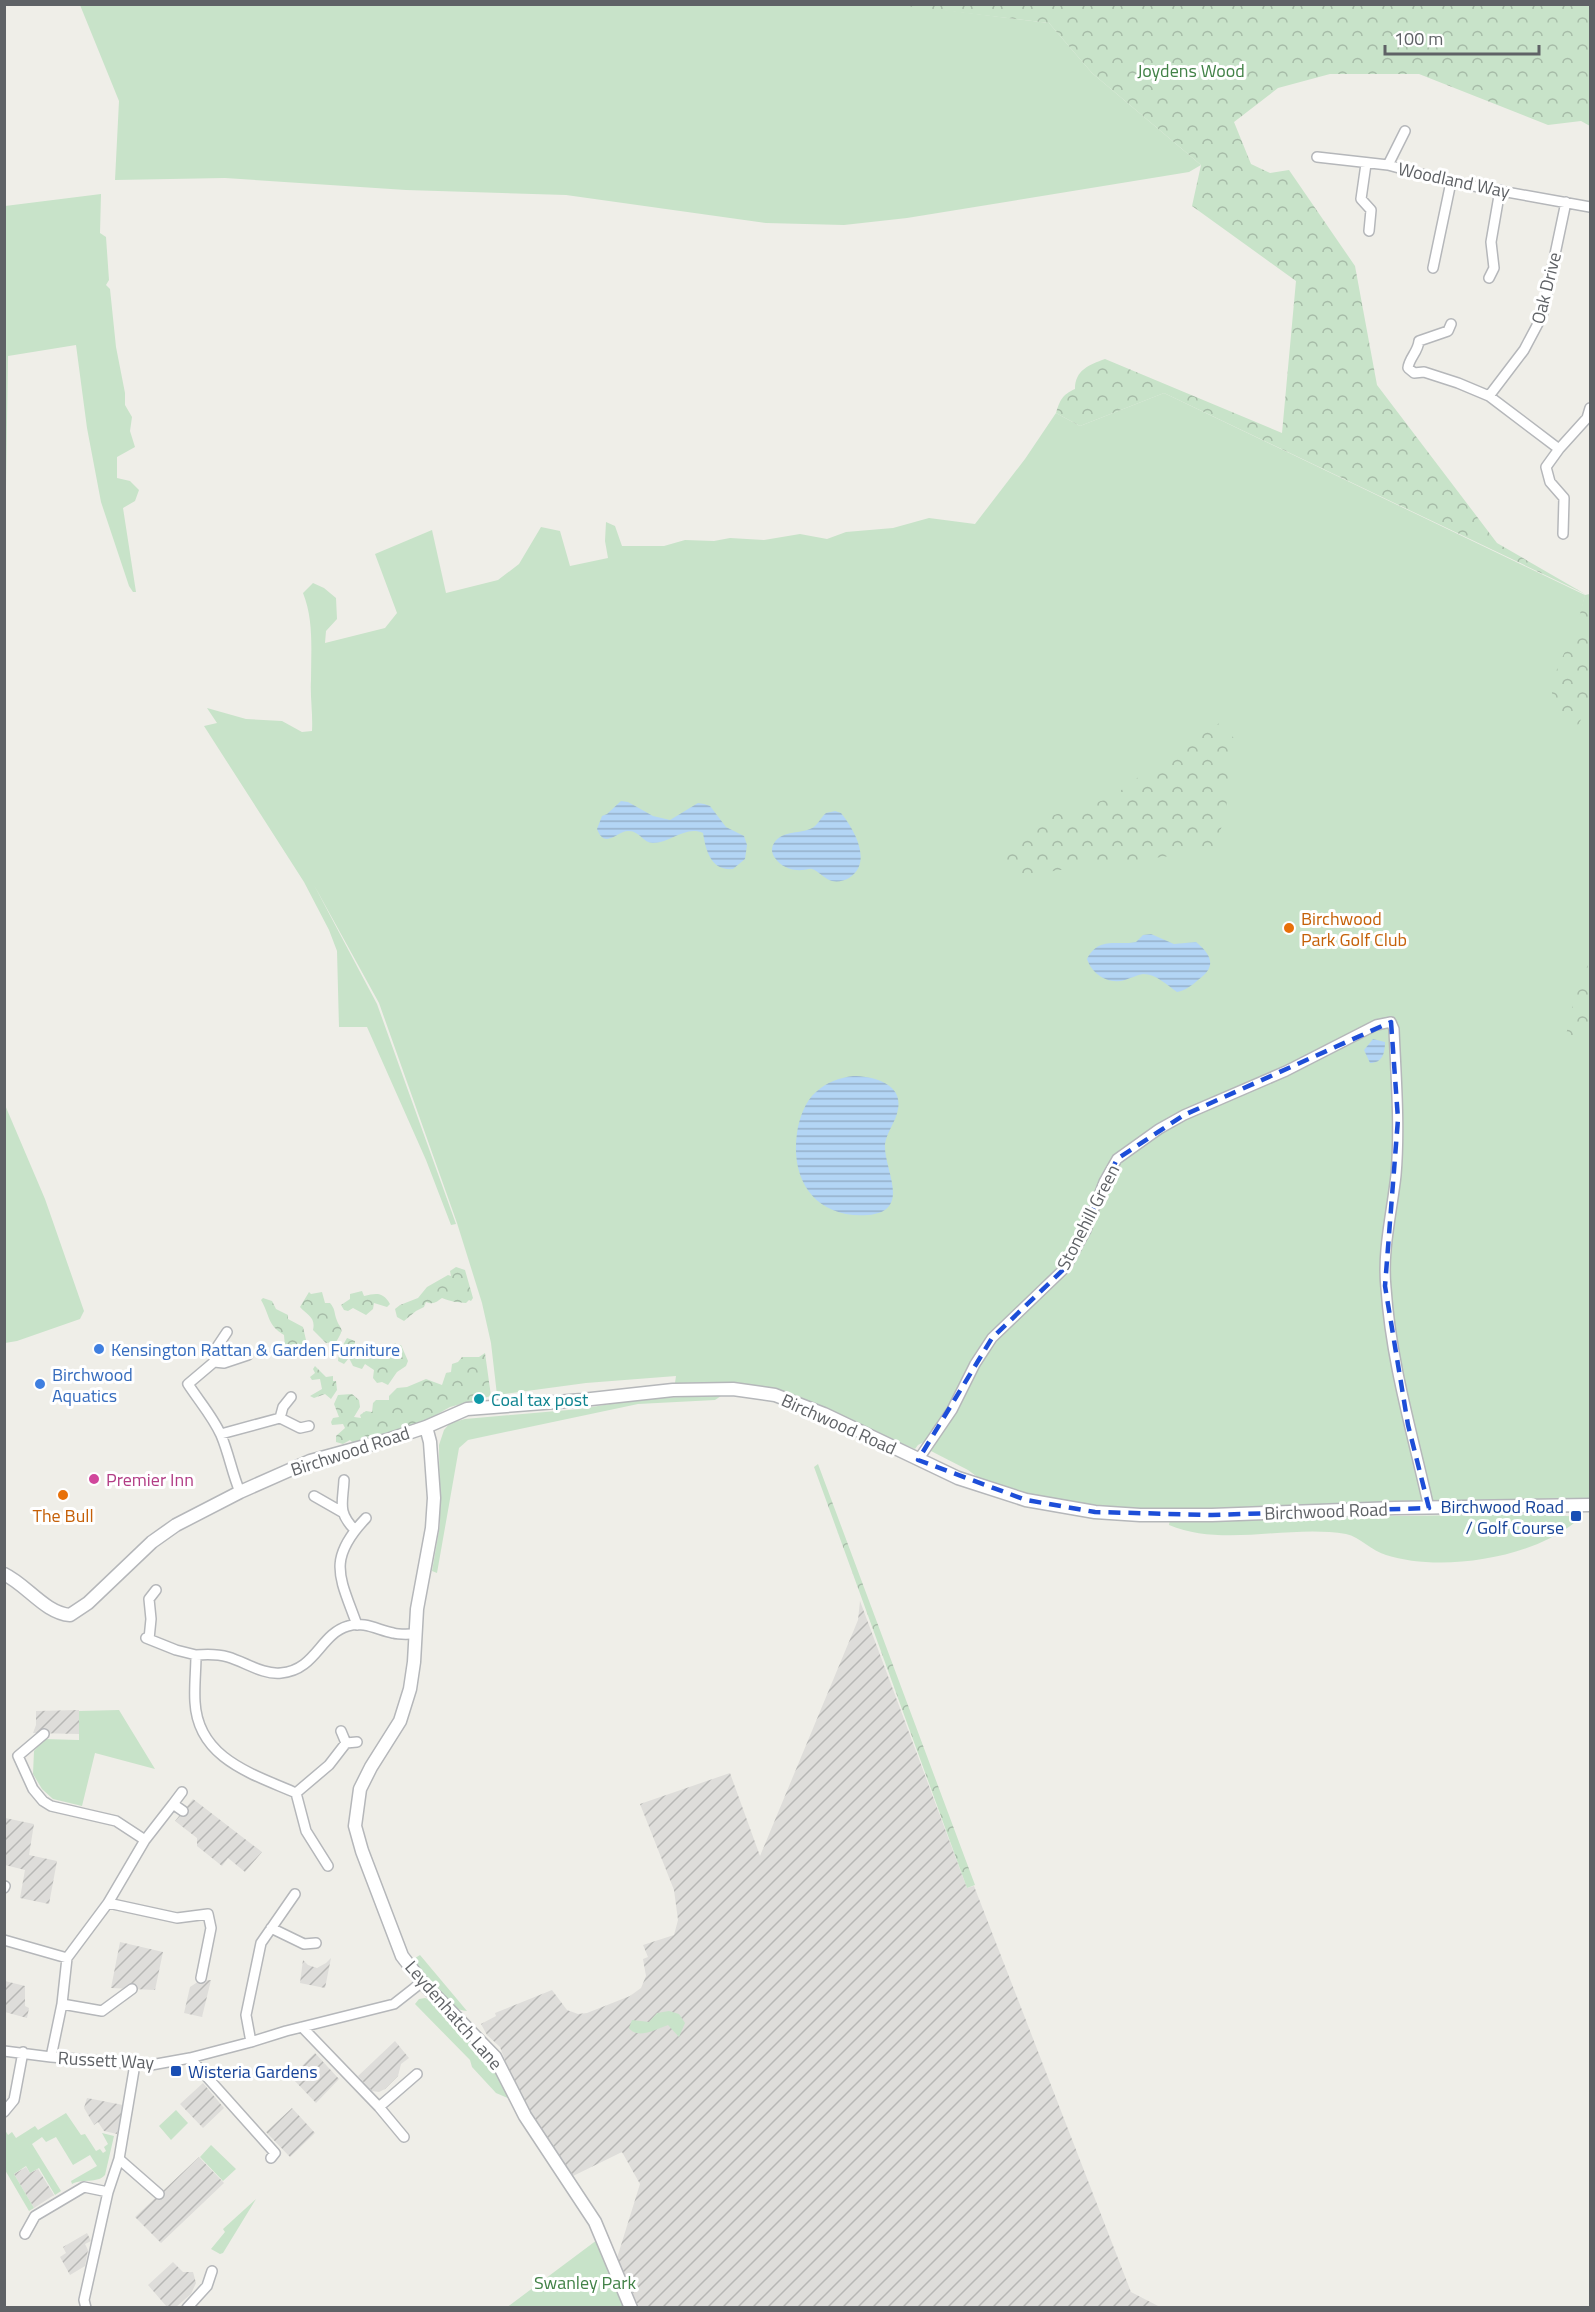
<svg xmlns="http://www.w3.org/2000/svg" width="1595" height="2312" viewBox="0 0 1595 2312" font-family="'Titillium Web',sans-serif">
	<defs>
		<pattern id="industrial-furrows" width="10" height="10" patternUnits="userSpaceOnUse" patternTransform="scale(1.5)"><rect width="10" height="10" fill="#deddda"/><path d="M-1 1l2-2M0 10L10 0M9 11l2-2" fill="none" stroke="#b7b7b5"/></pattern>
		<pattern id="forest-crowns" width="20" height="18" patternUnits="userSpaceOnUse" patternTransform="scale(1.5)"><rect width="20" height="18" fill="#c8e3c9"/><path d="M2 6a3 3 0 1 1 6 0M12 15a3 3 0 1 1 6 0" fill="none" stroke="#a6bba7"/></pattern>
		<pattern id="water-rules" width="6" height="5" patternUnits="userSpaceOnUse" patternTransform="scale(1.5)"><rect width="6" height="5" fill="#b3d5f5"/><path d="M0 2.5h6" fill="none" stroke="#95b0ca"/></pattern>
	</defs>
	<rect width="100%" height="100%" fill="#efeee8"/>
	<path fill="url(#industrial-furrows)" d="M860,1601L967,1888L974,1886L1131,2292L1160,2307H639L617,2258L640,2184L622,2152L571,2177L520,2100L500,2047L487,2035L481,2024L496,2016L495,2013L552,1990L567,2010L578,2014L587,2013L630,1996L641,1988L646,1976L643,1959L648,1957L643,1945L674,1935L678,1920L674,1890L640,1804L730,1773L760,1856L858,1620Z
		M79,1710V1734L33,1733L36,1725V1711Z
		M193,1799L262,1852L245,1872L228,1858L222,1866L197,1846V1838L175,1821Z
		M5,1818L34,1824L29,1855L57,1861L49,1904L20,1898L25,1870L5,1865Z
		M120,1942L163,1952L155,1990L111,1988Z
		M331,1958L325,1988L300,1983L303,1960L308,1965L317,1968L326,1963Z
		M211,1980L202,2017L184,2013L190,1987L199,1981Z
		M5,1981L25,1986V2006L29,2008L27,2018L5,2012Z
		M395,2041L409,2058L401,2064L398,2076L385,2089L379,2092L372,2091L358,2076Z
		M315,2053L339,2079L316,2103L291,2077Z
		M203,2083L224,2108L203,2128L180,2104Z
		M87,2098L123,2105L117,2134L104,2131L98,2122L94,2125L84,2108Z
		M292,2108L315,2133L290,2157L266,2132Z
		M199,2157L224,2183L161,2243L135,2217Z
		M26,2167L30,2173L38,2169L54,2195L34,2208L14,2174Z
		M87,2233L91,2241L85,2244L88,2250L85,2266L70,2275L60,2257L66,2253L63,2247Z
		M173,2262L183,2272H193L196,2283L191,2294L176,2307H167L148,2285Z"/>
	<path fill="#c8e3c9" d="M897,4L1049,23L1092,73L1201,165L1189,172L907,218L844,225L766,223L566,195L406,190L225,178L115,180L119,101L80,5Z
		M101,194L100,233L106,237L109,280L106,285L110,289L116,347L125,393V405L132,417L130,431L135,447L117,457V478L130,481L139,490L135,501L123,508L136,592H133L129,586L101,502L87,428L76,345L8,356L5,552V206Z
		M1164,393L1585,595L1579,621H1590V1501H1432L1298,1513L1140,1515L998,1492L968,1470L929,1450L934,1437L918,1445L915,1449L767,1388L736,1382L675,1383L676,1376L586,1383L497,1395L491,1343L482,1303L457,1223L379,1003L314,885L377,1004L456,1224L451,1225L426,1160L367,1027H339L337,951L329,930L304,882L204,726L217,723L207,708L246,719L282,721L302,732L312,731C313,714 310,697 311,680C311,651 314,620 303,593L313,583L324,588L336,598L337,619L326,631L325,643L385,628L397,613L375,554L432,530L446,593L498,580L519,564L541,527L560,531L570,566L608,558L605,541L606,522L615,526L622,546H664L685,540L714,541L730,538L764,540L800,534L827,539L846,532L893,528L929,518L975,524L1025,459L1056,413L1080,426Z
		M5,1105L45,1199L84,1311L80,1319L17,1341L5,1343Z
		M721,1396L715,1400L638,1404L468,1440L459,1448L437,1573L432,1571L440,1525L439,1445L444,1430L450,1423L465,1419L580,1409L646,1398Z
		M1538,1514L1581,1517C1538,1558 1442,1573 1386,1555C1372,1551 1360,1537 1346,1534C1289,1524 1224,1548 1169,1525L1170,1519Z
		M119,1710L155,1769L95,1753L82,1806L53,1799L42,1789L33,1774L34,1751L44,1739L79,1740V1711Z
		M420,1955L467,2011C448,2011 422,1976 412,1960Z
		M425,1998L436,2002L490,2056L515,2101L496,2093L472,2067L470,2060L415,2004L419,1999Z
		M669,2011L679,2014L685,2023L679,2037L668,2025C656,2029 638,2040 629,2028L632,2020L649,2022L657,2013Z
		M176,2110L188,2123L171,2140L159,2126Z
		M66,2113L81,2135L85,2134L96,2151L100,2149L103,2153L106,2151L104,2147L108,2144L102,2133L114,2136L105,2175C97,2184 83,2178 72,2184L71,2181L97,2166L90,2155L73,2165L56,2137L46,2142L42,2137L32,2144L61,2191L55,2195L39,2168L30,2173L26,2166L14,2174L34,2208L29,2211L5,2170V2130L8,2135L12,2132L16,2138L35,2126L38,2130Z
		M211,2145L236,2169L223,2181L200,2157Z
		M256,2199L223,2253L220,2254L211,2249L225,2232L223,2229Z
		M597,2240L625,2308H506Z"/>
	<path fill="url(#forest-crowns)" d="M897,5H1590V126L1581,121L1548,125L1419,74H1330L1278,88L1234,122L1251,164L1270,173L1289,170L1355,266L1377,385L1497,543L1585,594V595L1590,594V703L1578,725L1558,716L1550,685L1578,622L1585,594L1164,393L1080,426L1056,413C1060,400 1062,395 1075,389C1075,370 1089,365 1105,359L1282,433L1296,281L1192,206L1201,165L1092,73L1049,23Z
		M1222,722L1235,740L1225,816L1214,851L1093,865L1007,878L1004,849L1047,817L1111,798L1191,737Z
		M1590,959V1039L1582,1043L1566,1035L1574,1000Z
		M456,1267L465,1270L473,1298L471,1301L469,1300L466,1303C457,1302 451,1302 442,1298C436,1302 434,1305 426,1302L424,1307L416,1311L404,1321L397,1317L395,1309L400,1305L418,1298L427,1287L448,1275L451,1276L450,1271Z
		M362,1291L364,1296C377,1293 383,1292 390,1304L387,1307L374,1303L373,1309L366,1315L353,1308L348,1311L344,1310L341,1305L350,1299V1294Z
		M309,1292L311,1294L322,1292L325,1303H330C335,1309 334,1311 336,1318C340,1331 346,1326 336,1342L326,1343L313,1330C316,1317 307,1315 300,1307Z
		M263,1298L272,1301L276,1309L288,1315V1319L303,1327L306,1340L301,1345L300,1357L290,1359L282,1353L285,1347L284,1335C267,1325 270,1315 261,1300Z
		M347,1338L355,1341V1344L368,1350L369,1347L373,1351L380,1347L387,1352L391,1351L395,1343L398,1346L401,1345L408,1361L406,1366L397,1372L388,1385L382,1382L377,1383L373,1378L374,1370L365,1364L362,1369L353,1366L349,1358L344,1364L338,1361L339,1352Z
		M485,1353L491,1396L450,1407L422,1423L368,1441L352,1442L350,1440L343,1444L336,1442V1436L345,1428L343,1424L332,1425L331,1422L333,1418L339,1417L334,1404L338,1395L352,1394L359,1400L360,1407L354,1417L361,1418L360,1415L366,1411L372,1412L373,1403L376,1400H389V1396L397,1388L407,1387L426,1379L442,1385L446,1373L451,1372L452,1364L458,1362L462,1357H479Z
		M315,1366L326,1377L333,1376V1381H336L337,1390L331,1399L325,1394L314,1398L310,1396L322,1389L320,1379L312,1380L310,1377L315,1373L313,1369Z
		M818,1464L975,1885L967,1888L814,1467Z"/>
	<path fill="url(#water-rules)" d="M621,801L628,802L653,816L670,820L698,803L704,804L710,806L726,827L744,836L747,845L745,859L733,869C711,871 706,851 703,833C686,825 670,843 653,843C643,843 639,830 628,831C617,831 605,850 597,829L602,816L607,814Z
		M835,811L841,813C853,828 874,862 849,878C844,881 838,882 832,881C824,879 819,871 812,869C809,868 806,870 803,870C792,871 781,867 775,858C772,854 771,849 773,845C780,830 799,834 810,829C818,826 820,818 826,813Z
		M1151,934L1174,944L1196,942C1213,956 1216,967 1198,980C1191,986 1186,990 1177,992C1167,985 1156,974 1143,974C1137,975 1131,978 1125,980C1108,985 1092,974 1087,959C1099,936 1116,946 1136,942L1143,935Z
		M1373,1039L1385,1042C1385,1054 1382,1063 1370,1063L1364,1050Z
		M853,1076C872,1076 903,1083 898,1109C896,1122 887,1131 885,1144C883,1168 913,1211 868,1215C816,1219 790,1181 797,1133C799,1119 805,1101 816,1092C827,1082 839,1078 853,1076Z"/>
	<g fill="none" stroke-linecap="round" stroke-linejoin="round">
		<defs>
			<path id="minor" d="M1317,157L1388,165L1451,182L1590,207
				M1366,164L1361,199L1371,210L1369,231
				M1388,165L1405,131
				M1433,268L1451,182
				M1489,278L1494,268L1491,242L1500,190
				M1451,324L1448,331L1419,341C1418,352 1409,358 1408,368L1414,373L1424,372L1458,383L1489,396L1559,449L1546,467L1550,482L1564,498L1563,534
				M1489,396L1524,350L1542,316L1566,202
				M1559,449L1587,418L1590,408
				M227,1332L215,1350L214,1362L188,1384C199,1401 213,1417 221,1435C229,1454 232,1473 240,1492
				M214,1362L224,1363L248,1355
				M280,1418L300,1428L309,1426
				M221,1434L280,1418L283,1407L291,1397
				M918,1460L952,1410L975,1364L992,1338L1066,1267L1086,1230L1104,1182L1117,1159L1159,1129L1184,1115L1286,1071L1376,1025L1391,1022L1394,1029C1396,1077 1400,1127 1396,1175C1392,1212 1382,1251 1386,1288C1391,1363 1413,1435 1429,1508
				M344,1480C343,1503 337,1511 354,1529
				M314,1496L342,1512
				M357,1625C340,1577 326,1560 366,1518
				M146,1638L176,1650L196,1655
				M149,1639L151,1619L149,1599L156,1590
				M341,1731L346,1743
				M44,1734L18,1756L33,1789L43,1801L51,1806L116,1821L145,1840
				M296,1793L329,1765L346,1743L357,1742
				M173,1804L182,1792
				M328,1866L306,1831L296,1793C253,1774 198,1759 195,1702C194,1687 196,1670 196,1655C207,1654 218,1654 228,1657C245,1662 263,1675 281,1673C316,1670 320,1634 348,1626C364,1621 378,1630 393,1633C400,1635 409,1634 416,1634
				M4,1888L5,1886
				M108,1903L177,1918L208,1914L211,1928L201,1978
				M271,1928L304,1944L316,1943
				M4,1940L67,1958
				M62,2004L102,2011L132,1989
				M302,2027L379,2107L404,2137
				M251,2042L246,2015L261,1943L295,1894
				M4,2051L51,2057L151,2065L190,2058L251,2042L286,2031L394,2004L422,1982
				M51,2057L62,2004L67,1958L108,1903L145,1840L173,1804L183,1811
				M190,2058L275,2153L271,2158
				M379,2107L417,2074
				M4,2112L14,2100L23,2052
				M119,2159L159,2194
				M25,2234L35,2216L84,2187L108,2192
				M86,2308L84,2300L108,2192L119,2159L135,2064
				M187,2308L207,2286L212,2271"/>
			<path id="tertiary" d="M426,1427L430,1442L434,1498L432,1528L417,1609L414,1662L410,1689L400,1721L371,1767L360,1789L355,1826L362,1851L402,1956L422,1982L495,2057L525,2116L595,2222L631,2308
				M4,1574C27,1585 45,1613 70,1615L88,1603L152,1542L176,1525L240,1492L310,1461L387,1440L426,1427L467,1409L582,1400L673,1390L733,1389L775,1395L824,1414L958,1478L1026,1500L1095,1512L1140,1515H1212L1395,1508L1590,1505"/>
		</defs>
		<use href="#minor" stroke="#b5b7ba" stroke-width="12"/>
		<use href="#tertiary" stroke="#b5b7ba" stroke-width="15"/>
		<use href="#minor" stroke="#fff" stroke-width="9"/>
		<use href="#tertiary" stroke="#fff" stroke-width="12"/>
	</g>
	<path fill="none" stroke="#1d4ed8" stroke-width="4.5" stroke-dasharray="12 8" stroke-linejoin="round" d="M1391,1022L1398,1119L1385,1286L1408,1425L1429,1508L1212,1515L1095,1512L1026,1500L918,1460L992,1338L1066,1267L1117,1159L1184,1115Z"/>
	<g fill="#e8710a" stroke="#fff" stroke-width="2">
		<circle cx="1289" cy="928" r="6"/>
		<circle cx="63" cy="1495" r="6"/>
	</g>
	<g fill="#3f7fe0" stroke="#fff" stroke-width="2">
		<circle cx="99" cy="1349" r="6"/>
		<circle cx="40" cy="1384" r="6"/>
	</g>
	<circle fill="#0f9aa8" stroke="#fff" stroke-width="2" cx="479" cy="1399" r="6"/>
	<circle fill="#d1479c" stroke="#fff" stroke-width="2" cx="94" cy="1479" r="6"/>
	<g fill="#1a4fb4" stroke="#fff" stroke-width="2">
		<rect x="1570" y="1510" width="12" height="12" rx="3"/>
		<rect x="170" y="2065" width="12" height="12" rx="3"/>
	</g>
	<g text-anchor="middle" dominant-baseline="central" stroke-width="6" stroke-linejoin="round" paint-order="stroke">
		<g font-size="18" fill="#428247" stroke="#fff">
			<text x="1191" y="70">Joydens Wood</text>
			<text x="585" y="2282">Swanley Park</text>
		</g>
		<g font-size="18" fill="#5f6266" stroke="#fff">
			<text transform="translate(1454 180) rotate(12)">Woodland Way</text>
			<text transform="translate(1546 288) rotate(-76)">Oak Drive</text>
			<text transform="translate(1088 1217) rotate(-63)">Stonehill Green</text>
			<text transform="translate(839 1424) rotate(24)">Birchwood Road</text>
			<text transform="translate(350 1451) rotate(-18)">Birchwood Road</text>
			<text transform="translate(1326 1511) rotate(-2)">Birchwood Road</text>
			<text transform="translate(454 2015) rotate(49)">Leydenhatch Lane</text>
			<text transform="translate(106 2060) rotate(3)">Russett Way</text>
		</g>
		<g font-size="18" fill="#c56008" stroke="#fff" text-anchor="start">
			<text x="1301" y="918">Birchwood<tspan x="1301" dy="21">Park Golf Club</tspan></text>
			<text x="63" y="1515" text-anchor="middle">The Bull</text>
		</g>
		<g font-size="18" fill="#366cbe" stroke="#fff" text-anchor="start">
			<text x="111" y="1349">Kensington Rattan &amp; Garden Furniture</text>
			<text x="52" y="1374">Birchwood<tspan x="52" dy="21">Aquatics</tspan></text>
		</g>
		<g font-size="18" fill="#0d838f" stroke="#fff" text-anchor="start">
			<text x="491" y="1399">Coal tax post</text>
		</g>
		<g font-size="18" fill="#b23c85" stroke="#fff" text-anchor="start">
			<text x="106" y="1479">Premier Inn</text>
		</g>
		<g font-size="18" fill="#164399" stroke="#fff" text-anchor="end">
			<text x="1564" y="1506">Birchwood Road<tspan x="1564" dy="21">/ Golf Course</tspan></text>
			<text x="188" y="2071" text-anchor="start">Wisteria Gardens</text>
		</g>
	</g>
	<rect width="1595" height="2312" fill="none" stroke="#5f6266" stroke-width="12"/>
	<path d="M1385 45v9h154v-9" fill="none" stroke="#5f6266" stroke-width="3"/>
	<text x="1394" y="45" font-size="18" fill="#5f6266" stroke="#ffffff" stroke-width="4.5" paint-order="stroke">100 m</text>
</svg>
